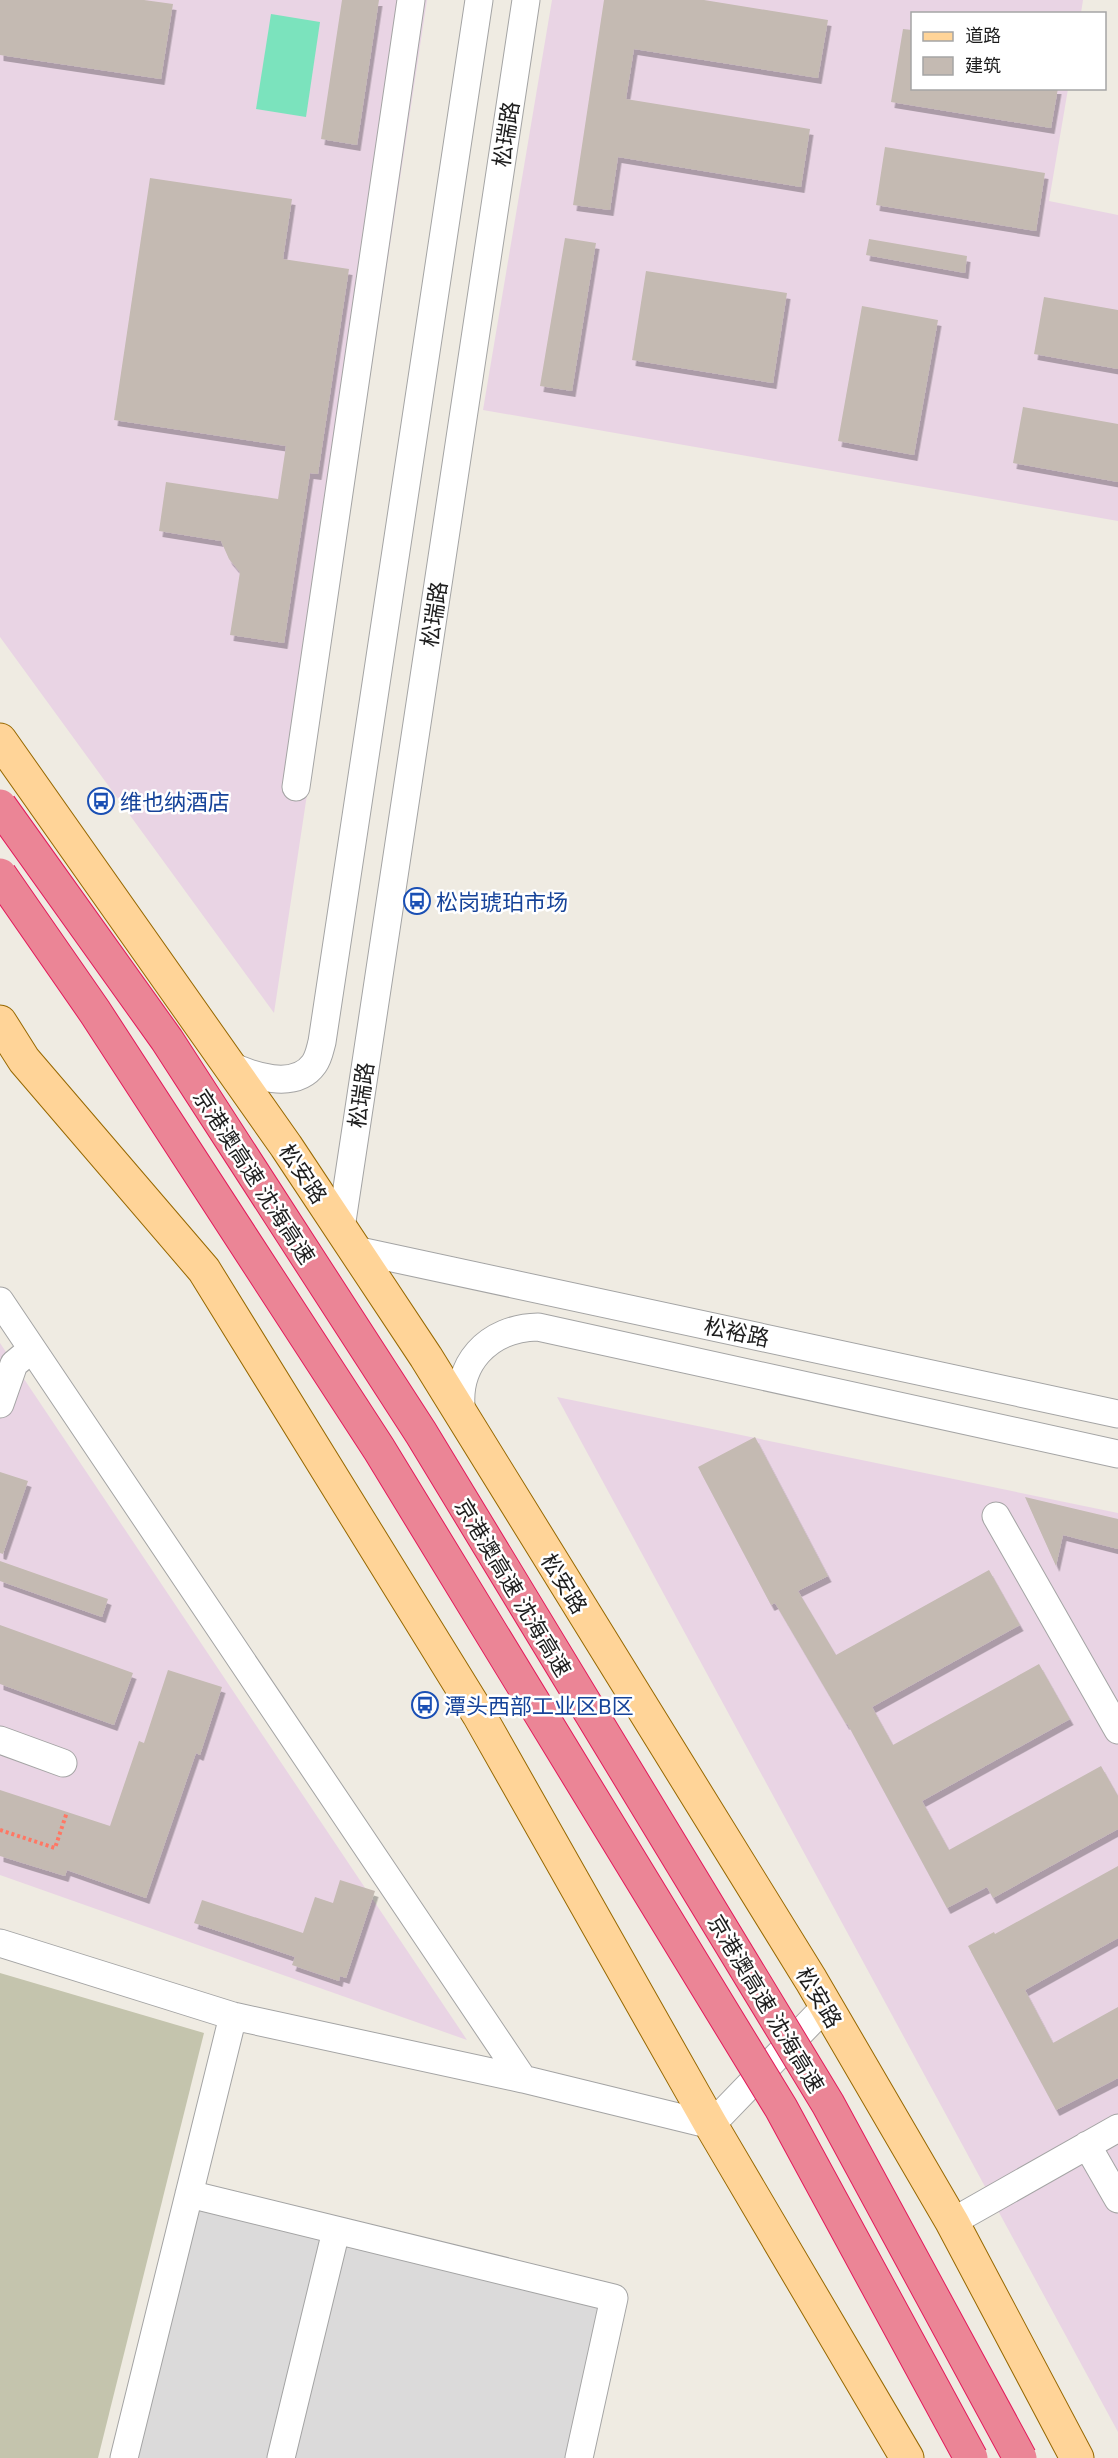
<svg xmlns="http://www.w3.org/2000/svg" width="1118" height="2458" viewBox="0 0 1118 2458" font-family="'Exo 2','Noto Sans SC',sans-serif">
	<defs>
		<filter id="shadow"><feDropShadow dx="3.5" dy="6" stdDeviation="0" flood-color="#0004"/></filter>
	</defs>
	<rect width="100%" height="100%" fill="#efebe2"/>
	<path fill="#dbdada" d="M189,2194L614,2298L579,2458H124Z"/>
	<path fill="#e9d4e4" d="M0,0H427L274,1013L0,637Z
		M552,0H1083L1081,13L912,14V88L1068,89L1049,201L1118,215V521L483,410Z
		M0,1343L14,1364L467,2040L0,1875Z
		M557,1397L1118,1513V2432Z"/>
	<path fill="#c4c4ad" d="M0,1973L204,2033L98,2458H0Z"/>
	<path fill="#7be3bd" d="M271,14L320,22L306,117L256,109Z"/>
	<path fill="#c4bab2" filter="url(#shadow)" d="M0,0H144L173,4L161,79L0,55Z
		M342,0H379L357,145L321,139Z
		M604,0H704L828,20L818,78L634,49L626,99L810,129L801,187L618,157L610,210L573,205Z
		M903,29L912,30V88H1058L1051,128L891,102Z
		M885,147L1045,173L1036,231L876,205Z
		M150,178L292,199L283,259L349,269L318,474L310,473L284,643L230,635L240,572L229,559L221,541L159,531L166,482L278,499L286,446L114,420Z
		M565,238L596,243L572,391L540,386Z
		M869,239L967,256L965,273L866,255Z
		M646,271L787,293L773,383L632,360Z
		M1044,297L1118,310V369L1034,354Z
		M862,306L938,320L914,455L838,441Z
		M1023,407L1118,424V482L1013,463Z
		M755,1437L828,1576L798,1591L836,1655L989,1570L1020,1625L872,1707L893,1745L1039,1664L1070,1719L922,1801L949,1850L1101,1766L1118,1796V1829L993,1898L987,1887L947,1908L847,1723L846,1724L775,1603L771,1605L698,1467Z
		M0,1472L28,1481L3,1554L0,1553Z
		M1025,1497L1118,1519V1549L1063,1535L1056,1566Z
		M0,1561L108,1599L102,1617L0,1581Z
		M0,1625L133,1673L114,1725L0,1684Z
		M168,1670L222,1687L200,1755L196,1753L146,1898L67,1870L65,1876L0,1856V1790L110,1826L139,1741L144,1743Z
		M1118,1866V1938L1025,1990L1053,2043L1118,2007V2078L1056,2110L968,1946L994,1932L995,1934Z
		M340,1880L375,1891L346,1978L340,1976L339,1981L292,1965L295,1957L194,1923L202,1900L303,1933L315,1897L333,1903Z"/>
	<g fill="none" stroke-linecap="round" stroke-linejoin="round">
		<defs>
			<path id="minor" d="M296,787L411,0
				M228,1064C251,1076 295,1091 314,1064C319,1057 320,1049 322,1042L479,0
				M341,1228L526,0
				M355,1250L1118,1414
				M0,1301L523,2079
				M0,1404L14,1364L32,1349
				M462,1415C454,1364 488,1328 538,1327L1118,1454
				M996,1516L1118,1730
				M0,1740L63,1763
				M0,1943L233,2016L523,2079L711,2125L826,2006
				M1087,2145L1118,2199
				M189,2194L614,2298L579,2458
				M952,2222L1118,2128
				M124,2458L233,2016
				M281,2458L336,2231"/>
			<path id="major" d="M0,740L286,1146L426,1357L811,1980L952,2222L1077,2458
				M0,1022L24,1060L204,1270L479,1715L711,2125L907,2458"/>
		</defs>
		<use href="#minor" stroke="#a4a4a4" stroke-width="29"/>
		<use href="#major" stroke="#976800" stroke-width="35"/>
		<path stroke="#ff7764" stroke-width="4" stroke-dasharray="3 3" stroke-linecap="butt" d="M0,1830L55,1848L67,1812"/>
		<use href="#minor" stroke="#fff" stroke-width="27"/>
		<use href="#major" stroke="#ffd498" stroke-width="33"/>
		<defs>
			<path id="highway-bridge" d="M0,806L167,1040L421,1433L828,2104L1020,2458
				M0,875L95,1012L379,1449L781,2108L971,2458"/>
		</defs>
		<use href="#highway-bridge" stroke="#e31a5b" stroke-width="35" stroke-linecap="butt"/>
		<use href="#highway-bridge" stroke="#eb8596" stroke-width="33"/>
	</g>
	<defs>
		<symbol id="bus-ring" viewBox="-11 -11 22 22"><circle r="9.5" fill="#fff" stroke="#1a4fb4" stroke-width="1.5"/><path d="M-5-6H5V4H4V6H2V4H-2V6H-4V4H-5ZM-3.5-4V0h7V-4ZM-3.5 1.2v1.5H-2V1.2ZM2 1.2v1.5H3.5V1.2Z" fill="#1a4fb4"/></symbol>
	</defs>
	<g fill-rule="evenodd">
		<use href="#bus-ring" x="86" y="786" width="30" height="30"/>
		<use href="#bus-ring" x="402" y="886" width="30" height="30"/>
		<use href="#bus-ring" x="410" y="1690" width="30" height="30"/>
	</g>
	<g text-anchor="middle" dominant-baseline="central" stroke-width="5" stroke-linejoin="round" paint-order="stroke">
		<g font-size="22" fill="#1d1d1d" stroke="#fff">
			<text transform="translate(505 134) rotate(-81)">松瑞路</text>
			<text transform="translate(433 614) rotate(-81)">松瑞路</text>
			<text transform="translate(360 1095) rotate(-82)">松瑞路</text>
			<text transform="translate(304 1173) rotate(56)">松安路</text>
			<text transform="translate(255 1176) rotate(57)">京港澳高速 沈海高速</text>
			<text transform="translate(737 1331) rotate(12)">松裕路</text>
			<text transform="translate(565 1583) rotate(58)">松安路</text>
			<text transform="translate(514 1587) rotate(59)">京港澳高速 沈海高速</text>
			<text transform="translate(820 1997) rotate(59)">松安路</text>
			<text transform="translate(767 2003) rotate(59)">京港澳高速 沈海高速</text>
		</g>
		<g font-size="22" fill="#164399" stroke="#fff" text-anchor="start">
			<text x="120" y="801">维也纳酒店</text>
			<text x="436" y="901">松岗琥珀市场</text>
			<text x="444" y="1705">潭头西部工业区B区</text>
		</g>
	</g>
	<rect x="911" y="12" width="195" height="78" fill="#ffffff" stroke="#a5a5a5" stroke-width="1.5"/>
	<rect x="923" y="32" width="30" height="9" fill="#ffd498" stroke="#a5a5a5" stroke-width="1.5"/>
	<text x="965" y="42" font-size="18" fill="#1d1d1d">道路</text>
	<rect x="923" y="57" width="30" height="18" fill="#c4bab2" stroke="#a5a5a5" stroke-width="1.5"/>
	<text x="965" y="72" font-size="18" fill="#1d1d1d">建筑</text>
</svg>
